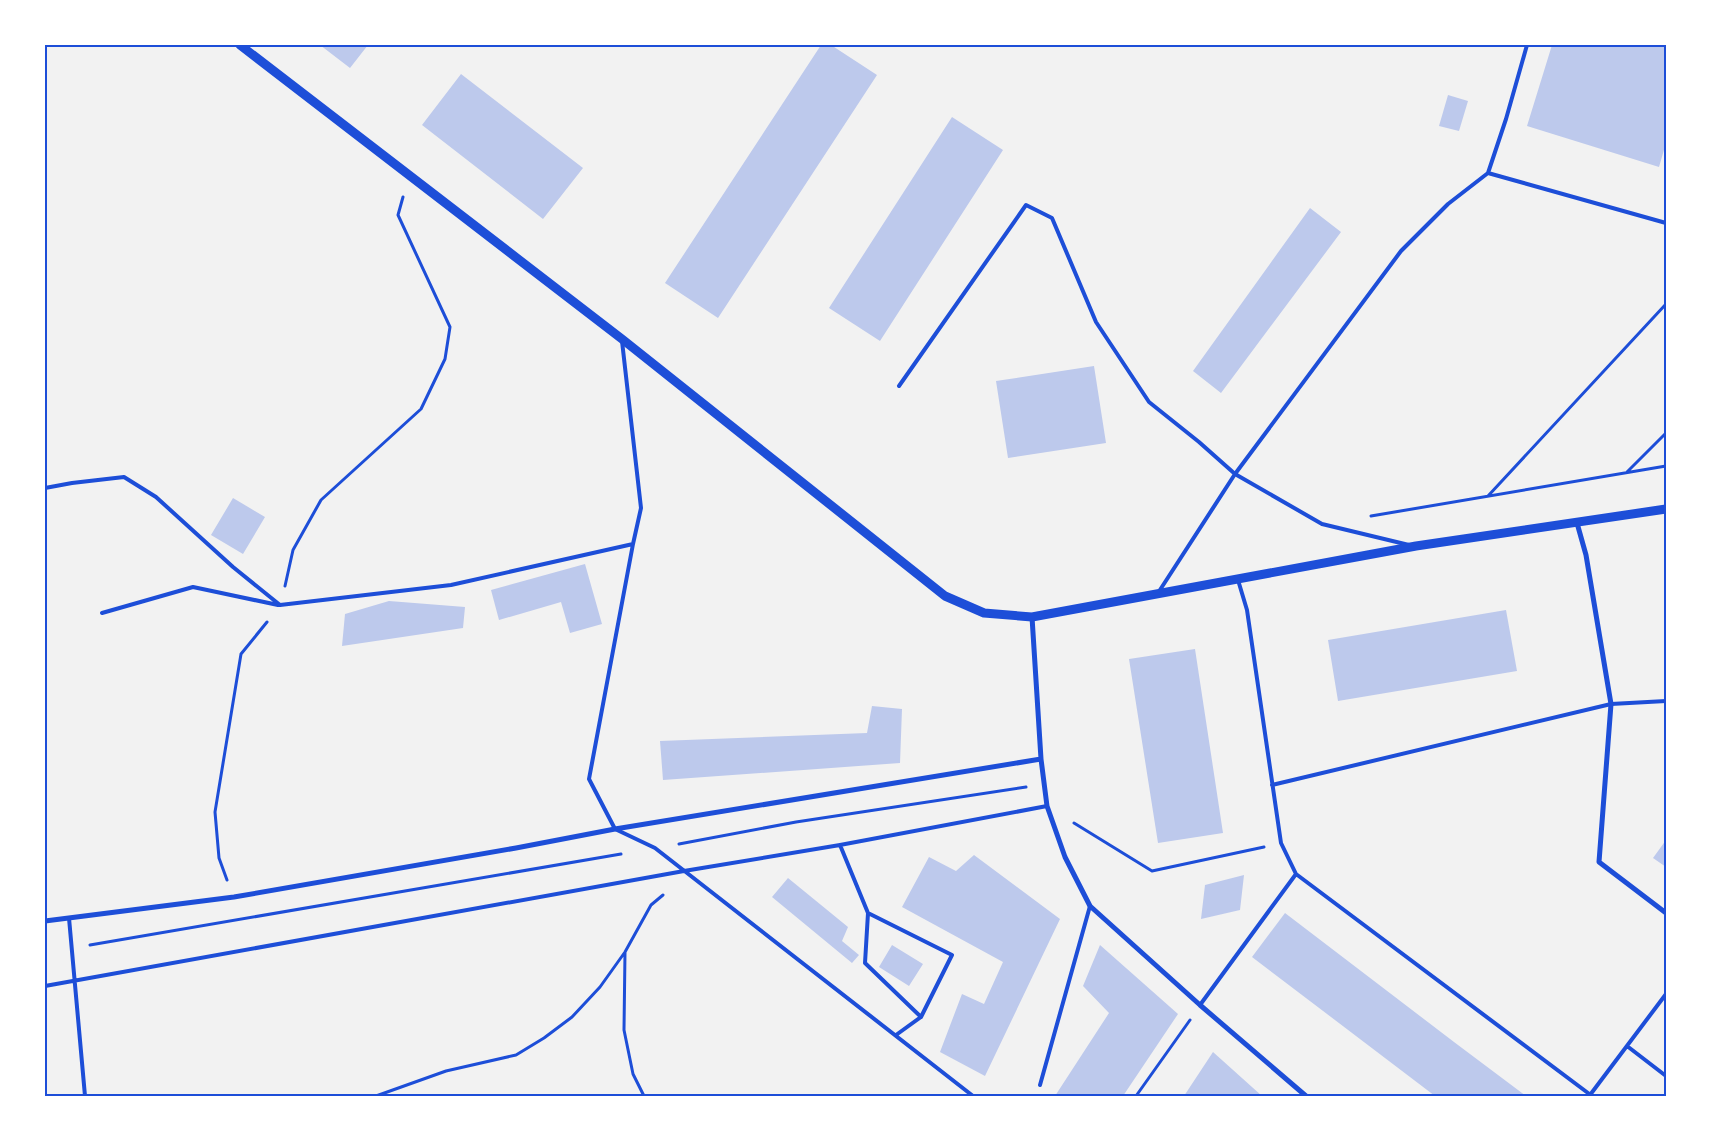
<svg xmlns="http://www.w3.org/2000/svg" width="1711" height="1141" viewBox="0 0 1711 1141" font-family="Helvetica,sans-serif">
	<rect width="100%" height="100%" fill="#f2f2f2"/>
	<path fill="#bdc9ec" d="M320,45H368L350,68Z
		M821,45H831L877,75L718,318L665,283Z
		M1552,45H1666V143L1659,167L1527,126Z
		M461,74L583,168L543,219L422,125Z
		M1448,95L1468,101L1459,131L1439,126Z
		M952,117L1003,150L880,341L829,308Z
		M1310,208L1341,232L1221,393L1193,371Z
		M1094,366L1106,443L1008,458L996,381Z
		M233,498L265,517L243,554L211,535Z
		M585,564L602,624L570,633L561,602L499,620L491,590Z
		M389,601L465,607L463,628L342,646L345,614Z
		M1506,610L1517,671L1338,701L1328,640Z
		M1195,649L1223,833L1158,843L1129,659Z
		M872,706L902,709L900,763L663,780L660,741L867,733Z
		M1666,840V867L1653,858Z
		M974,855L1060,919L985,1076L940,1052L962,994L984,1004L1003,962L902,907L929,857L956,871Z
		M1244,875L1240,910L1201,919L1205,885Z
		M788,878L848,927L842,941L859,955L852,963L772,897Z
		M1285,913L1454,1042L1526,1096H1435L1252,957Z
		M892,945L923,964L909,986L879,967Z
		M1100,945L1178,1014L1123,1096H1055L1109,1013L1083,986Z
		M1213,1052L1262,1096H1184Z"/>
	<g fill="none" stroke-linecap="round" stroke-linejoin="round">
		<path stroke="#1d4ed8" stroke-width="3" d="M1627,472L1666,433
			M1488,496L1666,304
			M1371,516L1666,466
			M285,586L293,550L321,500L421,409L445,359L450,327L398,215L403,197
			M1074,823L1152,871L1264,847
			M679,844L796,822L1026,787
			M227,880L219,858L215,812L241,654L267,622
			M90,945L621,854
			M625,952L624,1030L633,1074L644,1096
			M376,1096L446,1071L516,1055L544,1038L572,1017L600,987L625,952L651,905L663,895
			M1136,1096L1190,1020"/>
		<path stroke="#1d4ed8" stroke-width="4" d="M1488,173L1506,119L1527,45
			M622,341L641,508L633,544L589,779L615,829L655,848L973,1096
			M899,386L1026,205L1052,218L1096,322L1149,402L1199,442L1235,474L1322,524L1409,545
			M45,488L72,483L124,477L156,497L233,567L280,605L451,585L633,544
			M1158,593L1235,474L1401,251L1448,204L1488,173L1666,223
			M102,613L193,587L278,605
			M1272,785L1611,704L1666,701
			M840,845L868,913L952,955L921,1017L896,1035
			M1296,874L1592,1096
			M868,913L865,963L921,1017
			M69,918L85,1096
			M45,986L684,871L840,845L1047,806
			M1200,1005L1296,874L1281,843L1247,610L1238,580
			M1627,1046L1666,1076
			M1040,1085L1090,906
			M1590,1095L1666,994"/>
		<path stroke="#1d4ed8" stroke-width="5" d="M1577,523L1586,555L1611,704L1599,862L1666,913
			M1032,617L1041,759L1047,806L1065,857L1090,906L1200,1005L1306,1096
			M45,921L234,897L516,848L615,829L1041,759"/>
		<path stroke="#1d4ed8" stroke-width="9" d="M240,45L622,339L945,596L984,613L1032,617L1416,546L1666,509"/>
	</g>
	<rect width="1711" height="1141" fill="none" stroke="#ffffff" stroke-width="92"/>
	<rect x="46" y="46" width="1619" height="1049" fill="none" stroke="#1d4ed8" stroke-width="2"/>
</svg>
